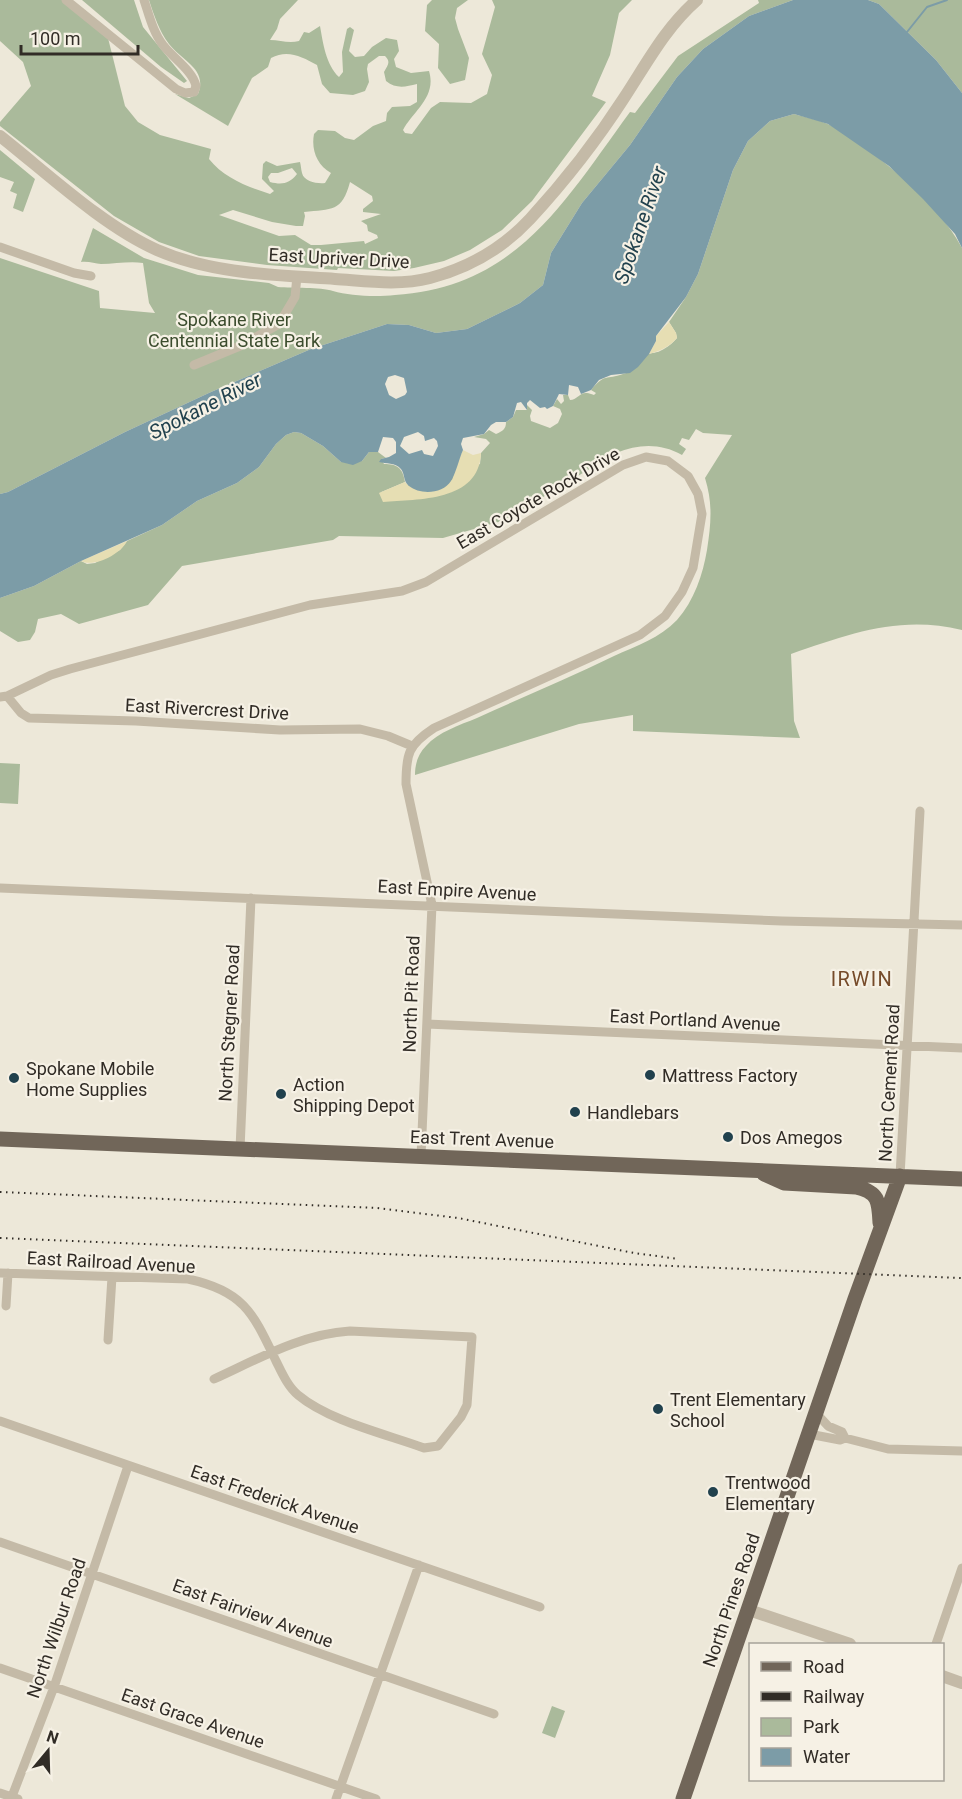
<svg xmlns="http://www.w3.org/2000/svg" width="962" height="1799" viewBox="0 0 962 1799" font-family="Roboto,sans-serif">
	<rect width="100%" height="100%" fill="#ede8d9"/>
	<path fill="#aaba9b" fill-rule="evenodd" d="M0,0H62L108,38L125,106L138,122L160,135L211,149L209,159C224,178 248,187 270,194L274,191L262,179L263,164L266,161L277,166L300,162C301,166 301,169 302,173C304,182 318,184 325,183L331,173C317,165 311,150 314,134L318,130L335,131L345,138L354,140L373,126L386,121L387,113L392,107L410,106L417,102V84C405,87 396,89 386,81L384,72C388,65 391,62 385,56H379L368,64L367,69L369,82L365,91L353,95L330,93L322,84L317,65C302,57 288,49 271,58L268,67L252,78L228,126L175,94L189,98L198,94C208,69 182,61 169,44C159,31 154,15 149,0H298L280,19L277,29L270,40C280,40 289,44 299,41L304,32L309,33L320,26C323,43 326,65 339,77L343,72L342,52L347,29L350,27L354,30L349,51L355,57L364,56L372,47L386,38L397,40L399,51L394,59L396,67L411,73L429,71C437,97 413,111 403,130L405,133L412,134L431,108L440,102L471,103L487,94L492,75L482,54L495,7L492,0H632L619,13L610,55L592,96L606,102L532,201L502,230L470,250L444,261L414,268L394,271L338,268L337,270L267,265L199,256L159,242L114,216L0,126V122L31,86L23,62L0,41ZM292,168L297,174C289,184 282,185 270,182L268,177L271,173H278ZM350,182L372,196L373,201L363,209V212L381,214L361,221L367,225L368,231L377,235L378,238L365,244L364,241L321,245H311L295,235L279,236L219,215L233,210L272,222L296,226H303L305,216L304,212C332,209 342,212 350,182Z
		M82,0H134L143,27L187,81L184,83L161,67Z
		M432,0H468L457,8L455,18L458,29L469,58L465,80L450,84L438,68L439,44L425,31L427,5Z
		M758,0H793L749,16L703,49L677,77L630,145L582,203L551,253L543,285L520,303L467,329L436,333L409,325L387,324L311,349L211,392L125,432L8,492L0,494V258L99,291L100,308L155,313L149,303L143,263C129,261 115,264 101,264C95,264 89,261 81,262L93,228L144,258L198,275L269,283L278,287C293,288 320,287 333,291C350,296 376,297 395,295C517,288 566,199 630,112L635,113L678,56L759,3Z
		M868,0H962V93L936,60L879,4Z
		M794,114C805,117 819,120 830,125C875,151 938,202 962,248V630C899,615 850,634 791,654L794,721L800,738L633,731V715L579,724L415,775C415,764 418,754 426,746C438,732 460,725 477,718C523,697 569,678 614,656C636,646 660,638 677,620C694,601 703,574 707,550C711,523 713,504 705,478L732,435L703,433L696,429L689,440L682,438L679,444L686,449L682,455C660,443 639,444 616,453L505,520L443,538L339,536L333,540L182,566L148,605L79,624L61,614L38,619L35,632L30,640L18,642L0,631V598L34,586L81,561L87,564L95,563L120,550L127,541L162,525L197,501L237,483L259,467L276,444L286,435L294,432L301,433L323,446L341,462L362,461L369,452H378L386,458L381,459L384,464C397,464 403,468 405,482L379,493L480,464L481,453L490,443L486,439L474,437L484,434L489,430L496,434C503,431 506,429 506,422L513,417L516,410H527V405L532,410L530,416L531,421L550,428L558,423L562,414L560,409L553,406L557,399L561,404L564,401L563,395H568L570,400C577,400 580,392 587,393C589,393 591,394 594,395L596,393L591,390C605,373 606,380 623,374C638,370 639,360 648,354C649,354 657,352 658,352C665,349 671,345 677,338L676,333L669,322L686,297L698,274L733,170L748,141L770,121Z
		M0,150L35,179L23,212L13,208L17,194L10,191L14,182L0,177Z
		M0,763L20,764L18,804L0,803Z
		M552,1706L565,1711L555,1738L542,1733Z"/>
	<path fill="#e6deb3" d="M669,322L676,333L677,338C669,347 660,351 649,354L656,341V336Z
		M463,450L473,455L481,453C479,502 418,499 383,502L379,493L405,482L409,486L452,480L457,463Z
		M127,541C121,554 94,568 81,561Z"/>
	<path fill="#7c9ca7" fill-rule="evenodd" d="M793,0H868L879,4L936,60L962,93V248L955,234L923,199L889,166L828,124L794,114L770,121L748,141L733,170L698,274L686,297L656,336V341L649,354L638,367L630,373L611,375L599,380L591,390L581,394L578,387L569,385L568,395L559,394L553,406L547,409L545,407L540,408L530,400L527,403V410L521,402L517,403L513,417L506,422H496L491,425L484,434L463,438L461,444L463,450C459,459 456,473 451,481C443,494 420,495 409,486C403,481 405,474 401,469C395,462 386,464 379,462L381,459L389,457L396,453V442L393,438L383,437L378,452H369L362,461L353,465L341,462L323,446L301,433L294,432L286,435L276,444L259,467L237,483L197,501L162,525L81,561L34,586L0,598V494L8,492L125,432L211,392L311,349L387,324L409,325L436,333L467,329L520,303L543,285L551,253L582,203L630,145L677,77L703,49L749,16ZM395,375L404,378L407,392L405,395L396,399L389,395L385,384L388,377ZM418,432L424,436L425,441L434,438L437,441L438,446L433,456L424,454L422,450L409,454L400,446L404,437Z"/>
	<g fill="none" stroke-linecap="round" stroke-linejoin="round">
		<path stroke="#7c9ca7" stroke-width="2" d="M907,32L927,7L947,0"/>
		<path stroke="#c4baa7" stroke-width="9" d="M66,0L176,89L185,93L194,92L196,86C193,71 173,58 163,45C153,32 149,15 144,0
			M0,247L74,273L91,276
			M194,365L240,346L279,324L295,297L297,276
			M7,696L21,713L29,718L136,721L280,730L360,729L388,736L412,746
			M0,697L7,696L51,675L70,669L310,605L402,591L426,582L623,465L646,457L668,461L688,476L698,494L702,514L693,568L682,592L665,616L640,635L434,728C408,745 406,754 406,784L432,905L421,1156
			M0,888L782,921L962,925
			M427,1024L962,1048
			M240,1149L251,898
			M900,1176L920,811
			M0,1273L188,1279C244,1291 253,1313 276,1361C282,1373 288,1387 298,1395C329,1421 386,1434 424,1448L438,1446L461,1417L467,1405L472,1337L350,1331C301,1334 258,1359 214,1379
			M6,1306L8,1273
			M108,1340L112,1277
			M816,1413L828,1426L842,1432L845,1438
			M0,1421L540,1607
			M809,1434L840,1440L845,1438L888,1449L962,1451
			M0,1542L494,1714
			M936,1644L962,1568
			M0,1668L376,1799
			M0,1793L18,1799
			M11,1799L54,1687L128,1466
			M336,1799L419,1565"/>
		<path stroke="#c4baa7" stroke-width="12" d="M0,136C47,173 103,226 157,250C212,274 276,275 335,279C366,281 399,286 430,278C468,268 503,248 530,219C564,182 597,140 624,98C647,63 665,28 697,0
			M749,1610L850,1644
			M942,1676L962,1683"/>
		<path stroke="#716659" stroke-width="15" d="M0,1139L962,1179
			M764,1174L784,1183L856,1187C879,1192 879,1202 880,1223
			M683,1799L855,1299L900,1176"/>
		<path stroke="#312c26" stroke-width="2" stroke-dasharray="1.5 4.5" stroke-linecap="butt" d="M0,1192L377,1208L458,1218L634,1253L679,1259
			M0,1238L962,1278"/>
	</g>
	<g fill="#21414d" stroke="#f6f1e5" stroke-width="2">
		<circle cx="650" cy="1075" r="6"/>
		<circle cx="14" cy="1078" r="6"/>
		<circle cx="281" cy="1094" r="6"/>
		<circle cx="575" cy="1112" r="6"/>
		<circle cx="728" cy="1137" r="6"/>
		<circle cx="658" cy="1409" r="6"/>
		<circle cx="713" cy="1492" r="6"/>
	</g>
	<g text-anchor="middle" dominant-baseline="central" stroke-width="4.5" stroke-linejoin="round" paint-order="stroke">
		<g font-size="18" fill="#312c26" stroke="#f6f1e5">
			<text transform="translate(339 258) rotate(3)">East Upriver Drive</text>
			<text transform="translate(538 498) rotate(-30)">East Coyote Rock Drive</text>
			<text transform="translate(207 709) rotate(3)">East Rivercrest Drive</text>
			<text transform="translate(457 890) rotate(3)">East Empire Avenue</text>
			<text transform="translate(411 994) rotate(-88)">North Pit Road</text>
			<text transform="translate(695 1020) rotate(3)">East Portland Avenue</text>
			<text transform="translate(229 1023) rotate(-87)">North Stegner Road</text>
			<text transform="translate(889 1083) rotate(-87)">North Cement Road</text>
			<text transform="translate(482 1139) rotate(2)">East Trent Avenue</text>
			<text transform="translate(111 1262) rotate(3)">East Railroad Avenue</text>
			<text transform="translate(275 1499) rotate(19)">East Frederick Avenue</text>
			<text transform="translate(731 1600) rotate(-71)">North Pines Road</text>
			<text transform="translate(253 1613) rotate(20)">East Fairview Avenue</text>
			<text transform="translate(56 1628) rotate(-71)">North Wilbur Road</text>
			<text transform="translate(193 1718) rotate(19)">East Grace Avenue</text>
		</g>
		<g font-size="18" fill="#3b4c2d" stroke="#f6f1e5">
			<text x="234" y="319">Spokane River<tspan x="234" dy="21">Centennial State Park</tspan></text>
		</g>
		<g font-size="18" fill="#312c26" stroke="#f6f1e5" text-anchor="start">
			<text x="26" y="1068">Spokane Mobile<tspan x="26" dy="21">Home Supplies</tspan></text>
			<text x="662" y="1075">Mattress Factory</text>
			<text x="293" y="1084">Action<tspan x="293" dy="21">Shipping Depot</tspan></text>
			<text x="587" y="1112">Handlebars</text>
			<text x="740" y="1137">Dos Amegos</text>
			<text x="670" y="1399">Trent Elementary<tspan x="670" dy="21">School</tspan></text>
			<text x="725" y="1482">Trentwood<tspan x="725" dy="21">Elementary</tspan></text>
		</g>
		<g font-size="20" font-style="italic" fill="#21414d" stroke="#f6f1e5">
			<text transform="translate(640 225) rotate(-71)">Spokane River</text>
			<text transform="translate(205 406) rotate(-27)">Spokane River</text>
		</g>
		<g font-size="20" letter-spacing="1.5" fill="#764b2a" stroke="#f6f1e5">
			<text x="862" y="979">IRWIN</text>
		</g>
	</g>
	<rect x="749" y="1643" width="195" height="138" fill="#f6f1e5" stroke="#a7a299" stroke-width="1.5"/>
	<rect x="761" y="1662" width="30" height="9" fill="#716659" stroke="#a7a299" stroke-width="1.5"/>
	<text x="803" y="1673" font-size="18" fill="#312c26">Road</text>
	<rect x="761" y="1692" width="30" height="9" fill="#312c26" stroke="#a7a299" stroke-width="1.5"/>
	<text x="803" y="1703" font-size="18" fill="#312c26">Railway</text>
	<rect x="761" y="1718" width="30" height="18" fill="#aaba9b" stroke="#a7a299" stroke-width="1.5"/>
	<text x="803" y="1733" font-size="18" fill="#312c26">Park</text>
	<rect x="761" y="1748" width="30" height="18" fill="#7c9ca7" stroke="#a7a299" stroke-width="1.5"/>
	<text x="803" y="1763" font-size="18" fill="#312c26">Water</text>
	<g transform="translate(48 1751) rotate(19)" stroke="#f6f1e5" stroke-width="4.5" paint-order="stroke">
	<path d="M0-4.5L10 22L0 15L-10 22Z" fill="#312c26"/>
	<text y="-9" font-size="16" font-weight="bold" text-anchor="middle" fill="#312c26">N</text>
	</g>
	<path d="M21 45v9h117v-9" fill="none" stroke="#312c26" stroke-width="3"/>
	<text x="30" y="45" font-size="18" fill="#312c26" stroke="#f6f1e5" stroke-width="4.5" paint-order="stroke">100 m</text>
</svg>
